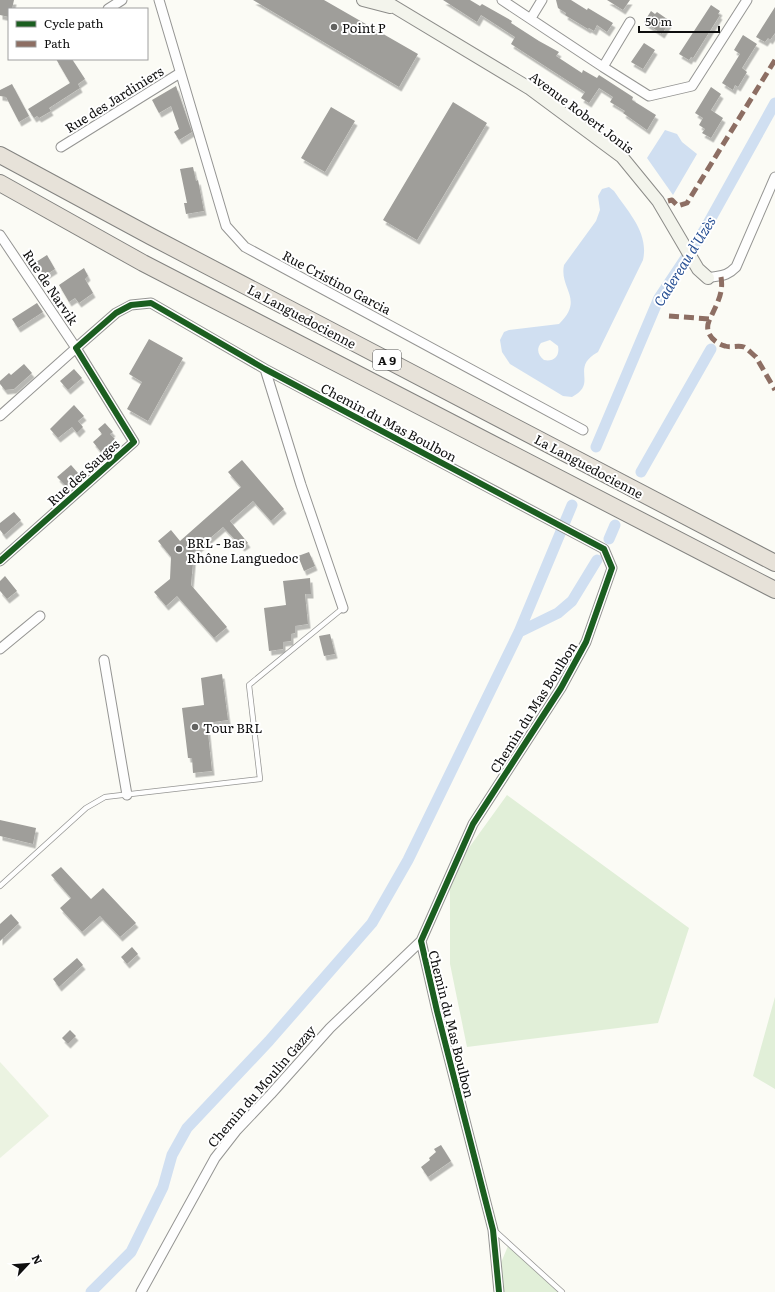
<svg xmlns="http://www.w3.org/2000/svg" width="775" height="1292" viewBox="0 0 775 1292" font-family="Literata,serif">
	<defs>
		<filter id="shadow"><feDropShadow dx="2.5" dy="4.5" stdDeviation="0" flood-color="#0004"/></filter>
	</defs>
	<rect width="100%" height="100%" fill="#fbfbf5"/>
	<path fill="#e1efd8" d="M507,795L689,928L658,1023L467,1047L450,964V874Z
		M775,997V1089L753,1076Z
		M508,1246L558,1292H504L500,1265Z"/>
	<path fill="#ebf3e1" d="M0,1062L49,1116L0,1158Z"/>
	<path fill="#d0dff1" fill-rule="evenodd" d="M665,130L677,134L682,142L697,154L673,195L647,158Z
		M609,187L614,191C629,213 649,233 643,260L598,352C569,368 599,383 572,397L563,396L510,364L502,352L500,340L504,332L509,330L559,324C585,299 559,289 564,265L596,221L600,210L598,196L602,189ZM550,340L558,346C560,356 554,362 544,360C538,355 536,349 541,343Z"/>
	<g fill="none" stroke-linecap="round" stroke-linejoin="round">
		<path stroke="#d0dff1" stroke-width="11" d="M596,447L659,298L705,229L775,103
			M641,472L711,349
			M609,539L615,525
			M519,632L558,613L572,601L597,560
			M91,1292L131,1252L163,1187L172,1155L187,1128L269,1041L372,923L408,860L519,632L572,505"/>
	</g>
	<path fill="#9f9e9a" filter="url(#shadow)" d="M0,0H14L12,9H9V17L0,15Z
		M253,0H324L418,54L399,87Z
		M443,0H470L480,6L482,4L512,21L511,23L539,41L559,52L556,56L582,73L583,70L597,78L599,75L633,97L632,100L656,115L647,130L623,113L625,111L610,102L613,97L599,88L589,103L581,98L585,92L511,44L515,37L481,15L477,22Z
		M556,0H571L587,10L588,8L613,23L607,32L597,25L594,31L589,28L588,29L565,15L566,13L558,8Z
		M607,0H630L623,10Z
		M711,5L720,11L718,14L720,15L693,58L691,57L689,60L679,54Z
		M775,7V33L770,40L768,38L765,42L756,37Z
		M651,11L655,14L657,12L670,21L662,34L644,22Z
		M743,35L757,44L742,68L747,72L738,87L735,85L733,90L722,83L740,54L734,50Z
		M644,43L655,50L643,69L631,62Z
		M56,59H72L85,79L78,84L80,88L49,108L51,111L39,118L37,116L34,118L28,109L70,83Z
		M12,84L29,116L19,122L6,97L0,96V90Z
		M176,86L192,132L179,140L174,132L179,129L171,106L159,113L152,100Z
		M711,87L721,94L711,110L723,118L711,138L702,133L705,129L699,125L703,118L695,113Z
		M453,102L487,123L417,240L383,220Z
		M331,107L355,121L325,172L301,158Z
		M193,167L196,181L198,180L204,211L186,214L184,203H187L180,169Z
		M47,255L55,269L44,276L36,262Z
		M84,268L88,276L85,279L93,293L79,303L75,298L69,302L59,285Z
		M37,303L43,312L18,328L12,319Z
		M149,339L183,358L148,421L127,409L142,382L129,374Z
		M24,364L32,373L14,389L5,390L0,384V381L9,373L11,375Z
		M74,369L82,378L68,390L60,381Z
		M74,405L84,416L78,421L83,427L77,433L72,427L58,438L50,429Z
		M105,423L113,432L110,434L115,439L101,452L93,442L102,434L98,429Z
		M242,460L284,509L271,521L253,501L230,521L248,543L242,547L223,527L194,552L191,585L227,627L214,638L177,596L166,606L154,592L170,579L171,557L158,541L171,530L180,541L241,487L228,472Z
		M71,465L78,473L74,477L75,479L66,486L57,477Z
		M14,512L21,520L4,535L0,530V523Z
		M309,552L315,566L304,571L298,556Z
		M5,576L17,591L7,599L0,591V581Z
		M310,578L311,594H305L308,624L295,626V633L291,634V641L283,642V649L269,651L264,608L286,605L283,581Z
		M330,634L335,654L324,656L319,636Z
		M222,674L228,720L207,723L212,771L193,773L192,758H188L182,708L204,705L201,678Z
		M0,820L36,828L33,844L0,836Z
		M61,867L91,899L103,888L136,923L120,937L100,916L82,932L60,908L71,898L51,875Z
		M11,914L19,923L0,941V924Z
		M132,947L138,954L127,964L121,957Z
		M77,958L83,965L59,987L53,979Z
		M70,1030L76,1036L68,1044L62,1038Z
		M441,1145L451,1161L428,1177L421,1167L430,1160L429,1158L436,1152L434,1149Z"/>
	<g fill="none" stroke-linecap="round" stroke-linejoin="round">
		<defs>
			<path id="lane" d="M0,886L86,808L105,797L260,779L249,685L343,608
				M495,1231L562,1292"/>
			<path id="street" d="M159,0L226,226L245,247L583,430
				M502,0L603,67L649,96L692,86L747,0
				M108,9L122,0
				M531,18L542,0
				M603,67L630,22
				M61,147L180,73
				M0,235L76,348L0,416
				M708,278C721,275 726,277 736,267L775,177
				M265,369L301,485L343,608
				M0,561L134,442L76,348L116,313L131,305L151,303L265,369L604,549L612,568L586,642L561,688L473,824L421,941L437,1011L493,1230L499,1292
				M0,649L40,616
				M104,660L127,795
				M141,1292L215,1158L236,1131L271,1094L330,1028L421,941"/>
			<path id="secondary" d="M363,0L390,7
				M383,0L529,88L622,157L658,201L698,269L708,278"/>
			<path id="highway" d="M0,155L152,237L775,563
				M0,183L143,263L775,590"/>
		</defs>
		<use href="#lane" stroke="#959593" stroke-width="6"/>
		<use href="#street" stroke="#959593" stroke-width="11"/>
		<use href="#secondary" stroke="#8c8c89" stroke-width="14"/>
		<use href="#highway" stroke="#838380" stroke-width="18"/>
		<use href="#lane" stroke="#fefefe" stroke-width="4.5"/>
		<use href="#street" stroke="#fefefe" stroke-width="9"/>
		<use href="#secondary" stroke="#f3f4ec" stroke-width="12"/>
		<use href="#highway" stroke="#e7e2d9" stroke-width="16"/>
		<path stroke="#8d6e63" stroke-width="5" stroke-dasharray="10 5" stroke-linecap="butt" d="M668,201L672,200L678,206L687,203L775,60
			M721,277C724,294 716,305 709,321C704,333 714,343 725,346C731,348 738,345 744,347C748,349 752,354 756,357L775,390
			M669,316L710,319"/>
		<defs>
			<path id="cycleway" d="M0,561L134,442L76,348L116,313L131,305L151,303L265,369L604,549L612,568L586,642L561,688L473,824L421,941L437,1011L493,1230L499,1292"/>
		</defs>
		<use href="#cycleway" stroke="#fff" stroke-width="8"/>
		<use href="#cycleway" stroke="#1b5e20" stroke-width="6"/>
	</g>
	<g fill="#626260" stroke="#fff" stroke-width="1.5">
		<circle cx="334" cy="27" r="4"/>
		<circle cx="179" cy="549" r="4"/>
		<circle cx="195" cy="727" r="4"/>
	</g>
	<g text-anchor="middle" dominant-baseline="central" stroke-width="4" stroke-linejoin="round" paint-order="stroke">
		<rect fill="#fff" stroke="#575757" stroke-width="1" x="373" y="350" width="28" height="20" rx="3"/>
		<g font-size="12" font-weight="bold" fill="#0f0f0f">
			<text x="387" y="360">A 9</text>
		</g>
		<g font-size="13" fill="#0f0f0f" stroke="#fff" text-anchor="start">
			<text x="342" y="27">Point P</text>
			<text x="187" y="542">BRL - Bas<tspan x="187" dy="15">Rhône Languedoc</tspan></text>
			<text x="203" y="727">Tour BRL</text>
		</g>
		<g font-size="13" fill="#0f0f0f" stroke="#fff">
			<text transform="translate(114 99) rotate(-32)">Rue des Jardiniers</text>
			<text transform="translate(582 112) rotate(37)">Avenue Robert Jonis</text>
			<text transform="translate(337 282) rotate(28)">Rue Cristino Garcia</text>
			<text transform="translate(51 287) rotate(56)">Rue de Narvik</text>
			<text transform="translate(302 316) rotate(28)">La Languedocienne</text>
			<text transform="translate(389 422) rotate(28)">Chemin du Mas Boulbon</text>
			<text transform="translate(589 466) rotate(28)">La Languedocienne</text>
			<text transform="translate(83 472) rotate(-42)">Rue des Sauges</text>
			<text transform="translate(533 707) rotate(-58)">Chemin du Mas Boulbon</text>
			<text transform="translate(452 1024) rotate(76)">Chemin du Mas Boulbon</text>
			<text transform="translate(261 1086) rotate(-49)">Chemin du Moulin Gazay</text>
		</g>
		<g font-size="14" font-style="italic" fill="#274f93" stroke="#fff">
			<text transform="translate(684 261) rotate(-58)">Cadereau d'Uzès</text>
		</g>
	</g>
	<rect x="8" y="8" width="140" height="52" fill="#ffffff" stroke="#9f9f9f"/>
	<rect x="16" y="21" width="20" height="6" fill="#1b5e20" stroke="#9f9f9f"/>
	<text x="44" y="28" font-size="12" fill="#0f0f0f">Cycle path</text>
	<rect x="16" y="41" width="20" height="6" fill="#8d6e63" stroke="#9f9f9f"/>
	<text x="44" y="48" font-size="12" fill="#0f0f0f">Path</text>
	<g transform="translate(28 1264) rotate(64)" stroke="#ffffff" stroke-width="3" paint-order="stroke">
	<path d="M0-3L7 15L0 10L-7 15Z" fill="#0f0f0f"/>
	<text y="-6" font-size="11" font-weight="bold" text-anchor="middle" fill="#0f0f0f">N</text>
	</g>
	<path d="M639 26v6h80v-6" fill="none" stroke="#0f0f0f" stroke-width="2"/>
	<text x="645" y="26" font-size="12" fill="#0f0f0f" stroke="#ffffff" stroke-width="3" paint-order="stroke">50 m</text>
</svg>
